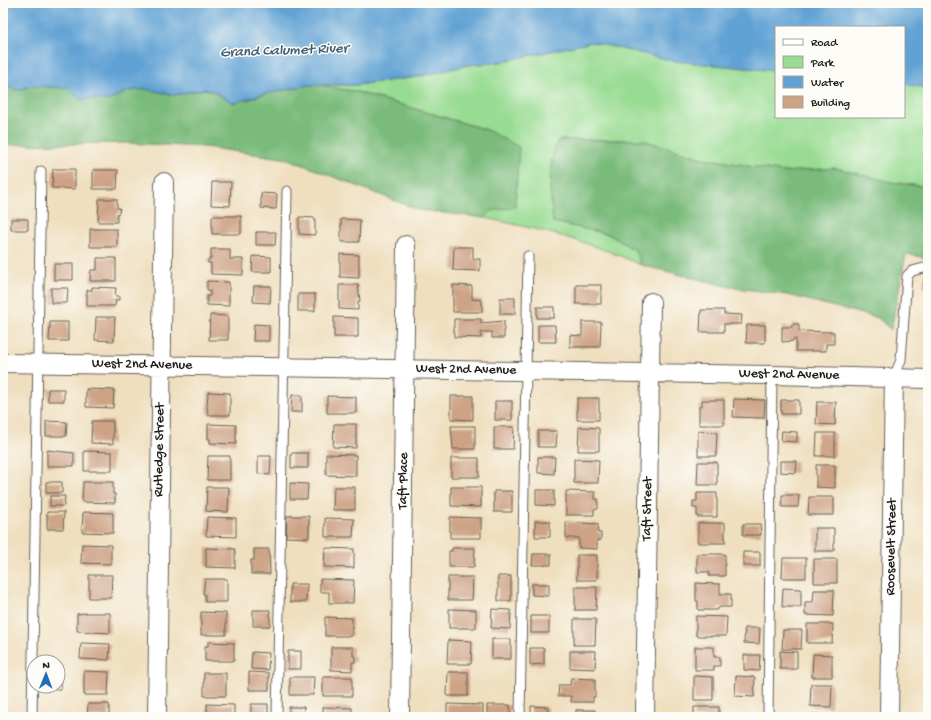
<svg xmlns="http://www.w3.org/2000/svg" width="931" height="720" viewBox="0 0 931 720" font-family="'Gochi Hand',sans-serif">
	<rect width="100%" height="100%" fill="#fdfcf7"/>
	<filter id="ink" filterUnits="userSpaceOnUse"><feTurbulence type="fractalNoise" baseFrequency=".025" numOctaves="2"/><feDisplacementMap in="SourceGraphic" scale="8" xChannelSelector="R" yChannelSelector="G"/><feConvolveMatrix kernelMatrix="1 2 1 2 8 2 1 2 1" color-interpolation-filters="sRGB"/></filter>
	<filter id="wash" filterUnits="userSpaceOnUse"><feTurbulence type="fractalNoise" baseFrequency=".012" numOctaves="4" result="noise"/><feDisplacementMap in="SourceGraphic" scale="16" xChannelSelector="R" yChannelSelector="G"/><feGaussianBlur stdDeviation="0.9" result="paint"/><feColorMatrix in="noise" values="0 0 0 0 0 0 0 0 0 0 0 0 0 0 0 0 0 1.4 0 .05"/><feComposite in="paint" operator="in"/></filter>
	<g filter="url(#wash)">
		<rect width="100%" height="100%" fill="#efdfbf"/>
		<path fill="#98db92" stroke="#5a7c57" d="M592,42L631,51L776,71V117H904V84L928,88V187L891,182L835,168L785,172L702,158L643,140H558C547,165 550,195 553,222L608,234L635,250L641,265C592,242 539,229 485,218L491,211L487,130L354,91L336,89L325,85H356L417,77L468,65L500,62Z"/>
		<path fill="#7abb7c" stroke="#4b6c4c" d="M309,85C325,85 338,89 354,91L487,130L519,147L515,207L491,211L485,218L419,210L288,159L205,147L126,143L3,145V86L18,90L31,86L68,88L109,100L128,91L144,89L175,95L205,89L214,92L223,98L248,100L260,95Z
			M558,140H643L702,158L785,172L835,168L891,182L928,187V258L906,254L891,330L878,318L788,295L730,287L641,265L635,250L608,234L553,222C550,195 547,165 558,140Z"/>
		<path fill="#60a2d4" stroke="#3e5f78" d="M3,3H928V88L904,84V27H776V71L674,61L592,42L500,62L468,65L417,77L356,85H309L260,95L234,103L214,92L205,89L175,95L144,89L128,91L109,100L80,99L68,88L31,86L18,90L3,86Z"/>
		<g id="blocks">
			<path fill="#cda285" d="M53,169H75V189L52,188Z
				M93,170H118L117,189H93Z
				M212,182H231L230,206L211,205Z
				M261,193L277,194L276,209L261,208Z
				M99,199H117V208H120L119,213L117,214V222H98Z
				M212,216H241V234H212Z
				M299,217L315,218V235L299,234Z
				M11,219H28V230H11Z
				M341,219L360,220L359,242H341Z
				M90,229H117V247H90Z
				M256,232H276L275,245H256Z
				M454,247H473V259H480V271L453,270Z
				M211,249H230V259H243V275L211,274V263H208V259H211Z
				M340,254L359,255V278L340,277Z
				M253,256L271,257V272H252Z
				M97,258H116V281H90L91,270H97Z
				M54,264H73V280H54Z
				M926,272L928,273V289L923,287Z
				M207,281L229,282V306L207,305V296H210V290H207Z
				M339,285H358L360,301H358V310L339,309Z
				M453,285L472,286V299L482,300V312H453Z
				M576,285H601V304H576Z
				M254,286H271L270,303L253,302Z
				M92,287L116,288L115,296H119V300H116L115,306H87V290H92Z
				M51,288H68L67,303H51Z
				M298,294H315V311H298Z
				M500,298H515V314H500Z
				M537,307H554V318H537Z
				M701,310H724V314L742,315L741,324H724V332H700Z
				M210,315L228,316V340H209Z
				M96,317H115L114,341L95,340Z
				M334,317L358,318V337H334Z
				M454,319H481V323L504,321V338H492V332H481V338L454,337Z
				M50,322H68V341H49Z
				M582,322H601L600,347H570V335L582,336Z
				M254,324L269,325V341H253Z
				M792,324H799V331L834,332V344H826V351H796V339H793V341L782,342V327H792Z
				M538,325H555L556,342H538Z
				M747,325H765V343H746Z
				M48,389H64V401H48Z
				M86,389L114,390L113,408L86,407Z
				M208,392L230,393V415H208L207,407Z
				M292,395H302V412H291Z
				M327,396L356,397V413H327Z
				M451,396H473V420L451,419Z
				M577,398H599V420H577Z
				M734,399L765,400L764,418L733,417Z
				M702,400H724V425H699V406H702Z
				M781,400H799V414H781Z
				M495,401H512V420H495Z
				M817,402H836L835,425L816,424Z
				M46,421L67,422L66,436H46Z
				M92,421H113V444L91,443Z
				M208,424L236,425V444L210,443V439H208Z
				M334,424H356V448L333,447Z
				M451,426H475V449H453Z
				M494,427H514L513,449H494Z
				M579,427L599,428V451H578Z
				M538,431H557L556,447H538Z
				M698,431L717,432L716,456H698Z
				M782,431L797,432V442L781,441Z
				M817,433H835V456H816Z
				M47,450L74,453V466H47Z
				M84,451L112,452V471H84Z
				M291,453H308V468H291Z
				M326,454L356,455V476L326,475Z
				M208,456H230V480H207Z
				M258,456H271L270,475L258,474Z
				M538,457H555L554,474L538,473Z
				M451,458H479V477H451Z
				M574,459L599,460L598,483H574Z
				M780,461H797L796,473L780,472Z
				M698,462H717V485H697Z
				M816,465H835V488L816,487Z
				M46,482H62V493H46Z
				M83,482H113V494H115V503L82,502Z
				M290,483L308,484L307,499H290Z
				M207,487H229L228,512L206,511Z
				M334,487H355V510H333Z
				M451,487H481V507L451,506Z
				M536,490H554V506L536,505Z
				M494,491H512V512H494Z
				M566,491L595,492V499H598V509H594V515H566Z
				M697,493H717V517H697V508H693V501H697Z
				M782,495H799L798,507H782Z
				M50,496H65L64,506H50Z
				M809,497H834V515H808Z
				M47,512H64L63,529H47Z
				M83,512L113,513V533L82,532Z
				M287,516H309V538L286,537Z
				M207,517L236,518V537L206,536Z
				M450,517L481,518V538H450Z
				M325,518L354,519L353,537H325Z
				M535,521H550V537H535Z
				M566,522L598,524V533H601V540H597V549L579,548V538H566Z
				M698,523H725V543H698Z
				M743,524H760L761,535H743Z
				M815,528H834V551H815Z
				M82,544L111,545V564L81,563Z
				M206,548L235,549V568L206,567Z
				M325,548L354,549V568L324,567Z
				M452,548H475L474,567H449V551H452Z
				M254,549H269L270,574H251V560H254Z
				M743,552H760V566H743Z
				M533,554H551V565H532Z
				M697,554H725V576H709V572H697Z
				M577,555H597V580H577Z
				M783,558H806V578H782Z
				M814,559H837V583H814Z
				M89,575H112L111,598H89Z
				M498,576H511V601H498Z
				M448,577H473L472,600H448Z
				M205,579H227V602H205V594H203Z
				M320,579L354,580L353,603H329V592H320Z
				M696,583L720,584V594H731V607H720L716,610H698V601H696Z
				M290,584H307L306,602H290Z
				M532,584H549V596L532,595Z
				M575,587H597L596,610H575Z
				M783,588L801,589V607H782Z
				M814,590H834L833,616L805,615V602H813Z
				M449,609L476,610V628H449Z
				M492,609L511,610L510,629L491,628Z
				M253,610H270V626H253Z
				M201,612L226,613V635H201Z
				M87,613H110V633L77,631V614Z
				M531,616H549V633H531Z
				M696,616L727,617L726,636H696Z
				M325,617L352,618V636H325Z
				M574,619H596L595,645H574Z
				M807,624H833L832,643H807Z
				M745,628H760L759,644L744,643Z
				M783,630H802L801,649H782Z
				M492,639H511V659H492Z
				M448,640L472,641L471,664H447Z
				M208,642L234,643V661H205V646H208Z
				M81,643L110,644L109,660L80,659Z
				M331,647H353V656H355V662H352V671L331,670Z
				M695,647H714V657H720V666H714V670H695Z
				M530,648H544V664L530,665Z
				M288,651H301V669H288Z
				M570,651H596L595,669L570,668Z
				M780,651L797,652V669H780Z
				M252,652L269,653L268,670L251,669Z
				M813,654L832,655V677H812Z
				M744,655H760L759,671L744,670Z
				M58,671H62L61,689H44V686H58Z
				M84,671L109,672L108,695H84Z
				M249,672L269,673V690H249Z
				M448,672H468V696H447Z
				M204,673H226V696H204Z
				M694,676L713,677V700H694Z
				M736,676L755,677L754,697L735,696Z
				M290,677H314L313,695H290Z
				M323,677H352V696H323Z
				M571,678L595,679V697H593V702H571V696H558L559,685H570Z
				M811,684H832L831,707L810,706Z
				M88,704H109V717H87Z
				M207,704L234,705V717H207Z
				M251,704H268V717H251Z
				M447,704L483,705V717H447Z
				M487,705H510V717H487Z
				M531,706L548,707V717H531Z
				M289,707H304L303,717H289Z
				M323,707L352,708V717H323Z
				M694,707H719V717H694Z
				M576,710H595V717H576Z
				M812,714L831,715V717H812Z"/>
		</g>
	</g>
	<g filter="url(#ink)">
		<use href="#blocks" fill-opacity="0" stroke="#666055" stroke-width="1"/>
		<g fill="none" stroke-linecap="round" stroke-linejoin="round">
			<defs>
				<path id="lane" d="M894,377L901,360L907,276L912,271L928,267
					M32,717L41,171
					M277,717L287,191
					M520,717L528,256
					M768,717L772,375"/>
				<path id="street" d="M3,363L772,375L928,379
					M157,717L164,182
					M400,717L406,245
					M645,717L651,302
					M889,717L894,377"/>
			</defs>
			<use href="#lane" stroke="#666055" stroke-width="11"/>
			<use href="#street" stroke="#666055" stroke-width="20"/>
			<use href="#lane" stroke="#fff" stroke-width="9"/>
			<use href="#street" stroke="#fff" stroke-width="18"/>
		</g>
	</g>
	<g text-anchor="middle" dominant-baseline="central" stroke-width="3" stroke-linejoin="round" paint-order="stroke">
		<g font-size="14" fill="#1c1c1c" stroke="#fdfcf7">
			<text transform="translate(142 365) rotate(1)">West 2nd Avenue</text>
			<text transform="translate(466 370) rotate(1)">West 2nd Avenue</text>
			<text transform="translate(789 375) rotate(1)">West 2nd Avenue</text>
			<text transform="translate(160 450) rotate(-89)">Rutledge Street</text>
			<text transform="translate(404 481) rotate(-89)">Taft Place</text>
			<text transform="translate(648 509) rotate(-89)">Taft Street</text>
			<text transform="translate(892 547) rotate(-89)">Roosevelt Street</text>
		</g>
		<g font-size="15" font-style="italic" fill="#3e5f78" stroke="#fdfcf7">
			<text transform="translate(284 51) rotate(-2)">Grand Calumet River</text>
		</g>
	</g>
	<rect width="931" height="720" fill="none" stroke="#fdfcf7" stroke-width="16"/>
	<rect x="775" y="26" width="130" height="92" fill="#fdfcf7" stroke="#a3a29f"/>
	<rect x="783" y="39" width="20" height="6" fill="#ffffff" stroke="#a3a29f"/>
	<text x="811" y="46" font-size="12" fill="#1c1c1c">Road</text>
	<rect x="783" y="56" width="20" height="12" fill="#98db92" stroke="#a3a29f"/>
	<text x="811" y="66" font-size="12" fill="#1c1c1c">Park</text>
	<rect x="783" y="76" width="20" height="12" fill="#60a2d4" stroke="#a3a29f"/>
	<text x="811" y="86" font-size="12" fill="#1c1c1c">Water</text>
	<rect x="783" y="96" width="20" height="12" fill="#cda285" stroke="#a3a29f"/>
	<text x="811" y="106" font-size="12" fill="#1c1c1c">Building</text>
	<g transform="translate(46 674) rotate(1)"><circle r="19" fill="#fdfcf7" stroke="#a3a29f"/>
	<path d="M0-3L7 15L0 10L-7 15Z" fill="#1f6fb2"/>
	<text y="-6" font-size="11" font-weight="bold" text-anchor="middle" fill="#1c1c1c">N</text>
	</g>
</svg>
